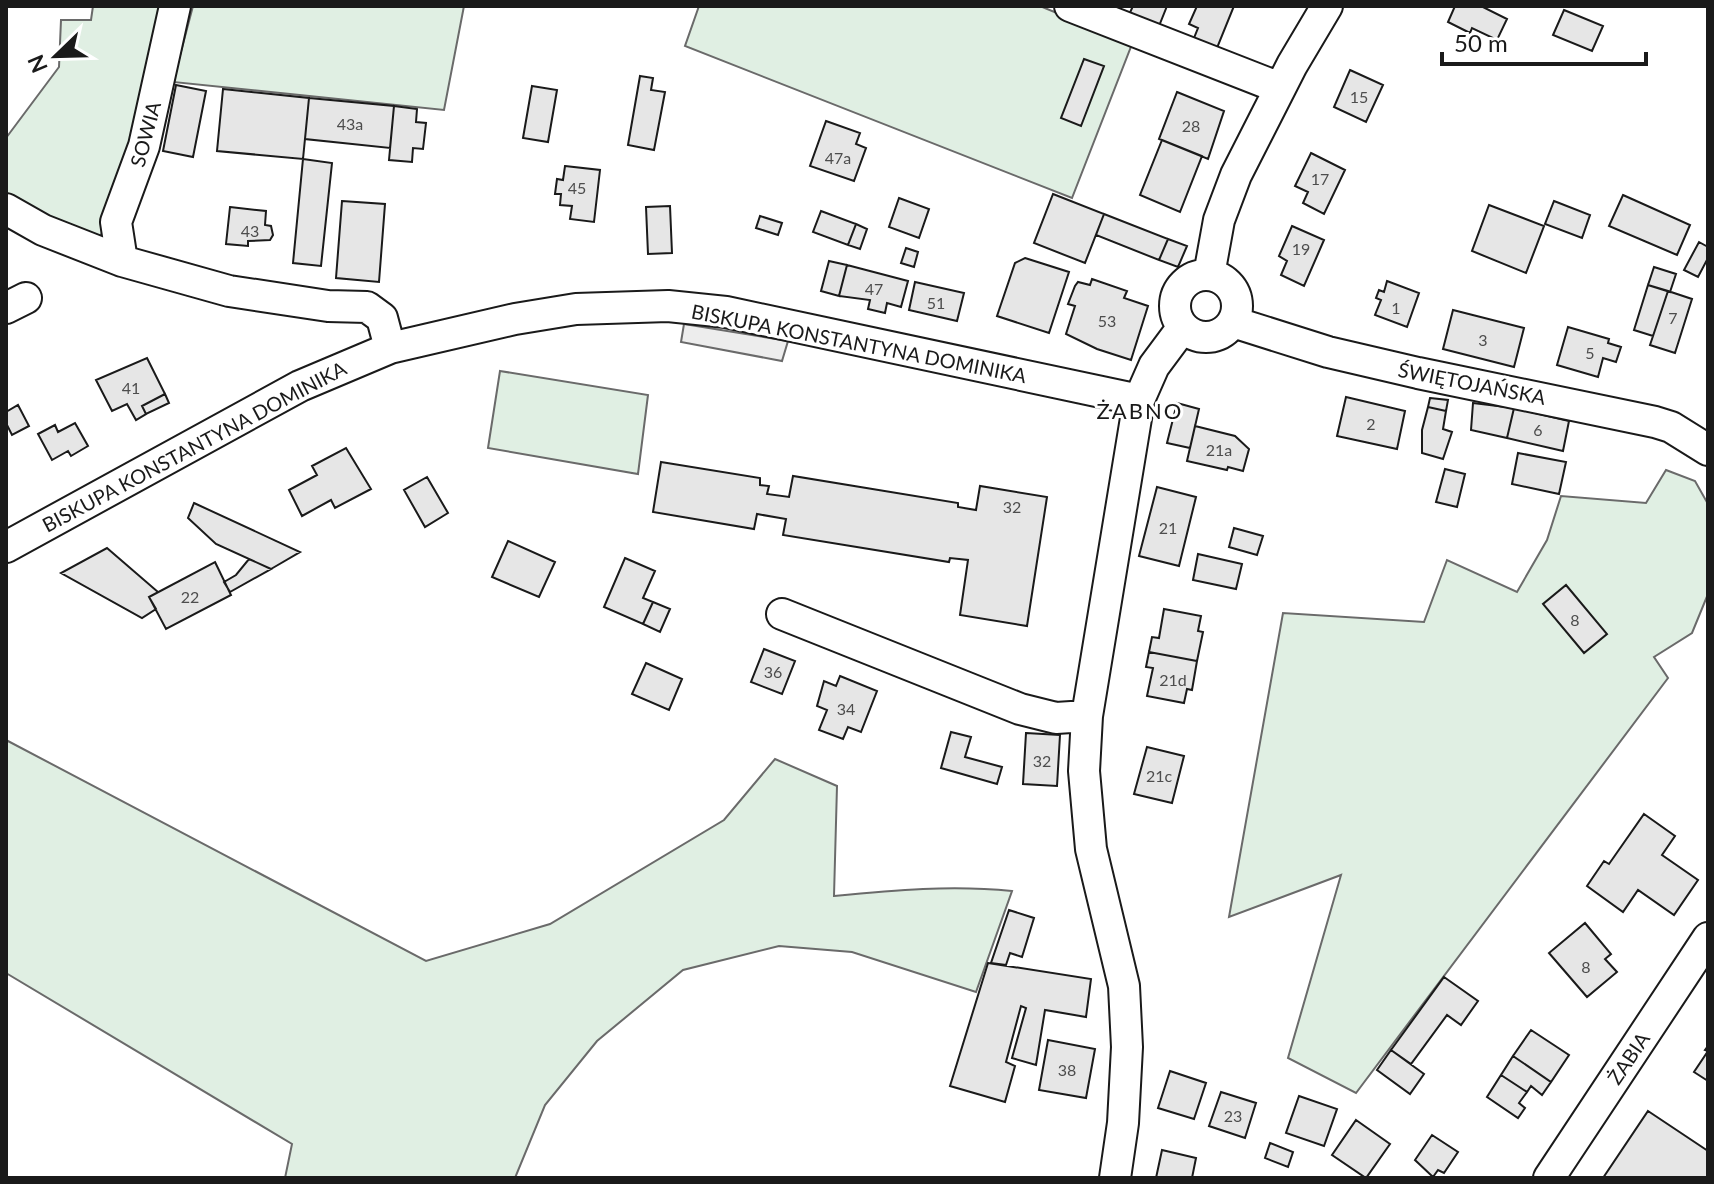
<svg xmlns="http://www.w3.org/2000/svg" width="1714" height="1184" viewBox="0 0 1714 1184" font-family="Lato,sans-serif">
	<rect width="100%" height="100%" fill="#fff"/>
	<path fill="#e0efe3" stroke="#6a6a6a" stroke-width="2" d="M93,6H167L123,173L99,241L29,212L6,194V138L59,67L61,20H91Z
		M193,6H464L444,110L173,82Z
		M699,6H1040L1132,44L1072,198L685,46Z
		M500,371L648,395L638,474L488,448Z
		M1666,470L1695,481L1708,504V594L1692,633L1654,657L1668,678L1356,1093L1288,1058L1341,875L1229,917L1283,613L1424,622L1447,560L1517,592L1547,540L1561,496L1646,503Z
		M6,740L426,961L550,924L724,820L775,759L837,786L834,896C894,890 952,885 1012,891L976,992L852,952L779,946L683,970L597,1041L545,1105L515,1178H285L292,1144L6,973Z"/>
	<path fill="#ededed" stroke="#6a6a6a" stroke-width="2" d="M684,324L788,341L782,361L681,342Z"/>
	<path fill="#e6e6e6" stroke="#1a1a1a" stroke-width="2" d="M1133,6H1167L1157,31L1127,19Z
		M1197,6H1234L1217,48L1194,38L1198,28L1189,24Z
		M1455,6H1481L1507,19L1497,40L1472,28L1470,33L1448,22Z
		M1564,10L1603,26L1592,51L1553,35Z
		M1084,59L1104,66L1081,126L1061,118Z
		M1350,70L1383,85L1366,122L1334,107Z
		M640,76L653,78L651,90L665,92L654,150L628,145Z
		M176,85L206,91L193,157L163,151Z
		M532,86L557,90L548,142L523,138Z
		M223,89L309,98L303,159L217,151Z
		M1177,92L1224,111L1208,159L1159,139Z
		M309,98L394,106L390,148L305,139Z
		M394,106L417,109L416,122L426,123L423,149L413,148L412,162L389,160Z
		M826,121L860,133L856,144L866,148L854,181L810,166Z
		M1162,140L1202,156L1180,212L1140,195Z
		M1311,153L1345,170L1324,214L1303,203L1308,192L1295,186Z
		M303,159L332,163L321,266L293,263Z
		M565,166L600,170L594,222L570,219L572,206L560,205L561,194H555L557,179L563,180Z
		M1053,194L1104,214L1085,263L1034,243Z
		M1623,195L1690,225L1677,255L1609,226Z
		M899,198L929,209L919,238L889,227Z
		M342,201L385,204L379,282L336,278Z
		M1554,201L1590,215L1582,238L1545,224Z
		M1489,205L1544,226L1526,273L1472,251Z
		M670,206L672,253L648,254L646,207Z
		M230,207L266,211L265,225L271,226L273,235L270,240L248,241V246L226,244Z
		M821,211L856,224L848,245L813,232Z
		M1104,214L1168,239L1159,260L1096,235Z
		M760,216L782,223L778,235L756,228Z
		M856,224L867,229L860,249L848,245Z
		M1292,226L1324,240L1304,286L1281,275L1287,261L1279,256Z
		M1168,239L1187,246L1178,267L1159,260Z
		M1699,242L1708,247V258L1698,277L1684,270Z
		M906,248L918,252L914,267L901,263Z
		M1025,258L1069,272L1049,333L997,316L1015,263Z
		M829,261L847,265L839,296L821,291Z
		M847,265L908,281L901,307L887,303L885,313L868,309L870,300L839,296Z
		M1654,267L1676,274L1670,292L1648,285Z
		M1092,279L1127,291L1124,298L1148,306L1131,360L1097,349L1066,334L1075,306L1068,304L1075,286L1078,282L1090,285Z
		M1387,281L1419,293L1407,327L1375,315L1381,300L1376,298L1379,290L1384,292Z
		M915,282L964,293L957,321L909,310Z
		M1648,285L1668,291L1653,336L1634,330Z
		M1668,291L1692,299L1675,353L1650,345Z
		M1453,310L1524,328L1514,367L1443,349Z
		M1568,327L1609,339L1608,343L1621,347L1616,362L1603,358L1598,377L1557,365Z
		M147,358L165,394L142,406L146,414L136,420L127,404L112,411L96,380Z
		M165,394L169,403L146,414L142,406Z
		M1346,397L1405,411L1397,449L1337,436Z
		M1430,398L1448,400L1446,411L1428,407Z
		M1177,403L1199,409L1190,448L1167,443Z
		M1473,403L1514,408L1507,438L1471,430Z
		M18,405L29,426L12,435L6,423V412Z
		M1428,407L1446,411L1443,429L1452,432L1443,459L1422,453V430Z
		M1514,408L1569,421L1563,451L1507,438Z
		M75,423L88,446L71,456L68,451L52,460L38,434L55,425L58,432Z
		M1195,426L1235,436L1249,449L1243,471L1228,467L1227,470L1187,461Z
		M346,448L371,489L335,508L331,500L302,516L289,490L317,475L312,466Z
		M1518,453L1566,462L1559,494L1512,484Z
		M661,462L760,478V485L769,486L767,494L789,497L793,476L958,503V507L976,510L980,486L1047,497L1027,626L960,615L968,560L950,558L949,562L783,535L786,519L757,514L754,529L653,512Z
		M1445,469L1465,474L1457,507L1436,502Z
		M427,477L448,513L425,527L404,490Z
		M1157,487L1196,497L1179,566L1139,556Z
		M194,503L300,552L271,569L216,544L188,518Z
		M1234,528L1263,536L1257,555L1229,547Z
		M508,541L555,562L539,597L492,577Z
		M107,548L158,592L149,597L156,609L142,618L61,573Z
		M1198,554L1242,564L1236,589L1193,580Z
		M625,558L655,571L643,598L653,602L643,624L604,607Z
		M249,559L271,569L230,592L224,582L236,575Z
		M215,562L231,595L166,629L149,597Z
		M1566,585L1607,634L1584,653L1543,604Z
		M653,602L670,609L660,632L643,624Z
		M1164,609L1201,616L1198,631L1203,632L1197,661L1149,652L1152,637L1159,638Z
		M764,649L795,661L782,694L751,682Z
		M1149,652L1197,661L1192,690L1187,689L1184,703L1147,696L1153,668L1146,667Z
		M646,663L682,679L669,710L632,694Z
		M840,676L877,691L861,732L848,727L843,739L819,730L827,710L817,706L824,681L836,686Z
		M951,732L971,737L965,757L1002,767L997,784L941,768Z
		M1026,733L1060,735L1057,786L1023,784Z
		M1147,747L1184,756L1172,803L1134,794Z
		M1644,814L1675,836L1662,855L1698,880L1674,915L1638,890L1623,912L1587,886L1604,861L1609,864Z
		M1009,910L1034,918L1022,957L1010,953L1006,965L991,963Z
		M1585,923L1611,954L1605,959L1617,972L1587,997L1549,953Z
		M988,963L1091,979L1086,1017L1045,1010L1036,1065L1012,1058L1026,1008L1021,1006L1006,1062L1015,1066L1005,1102L950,1086Z
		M1444,977L1478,1001L1461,1025L1447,1015L1411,1064L1391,1050Z
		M1531,1030L1569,1055L1551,1082L1513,1056Z
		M1048,1040L1095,1049L1086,1098L1039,1090Z
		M1708,1046V1081L1694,1072L1708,1051L1705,1050Z
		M1391,1050L1424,1074L1410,1094L1377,1070Z
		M1513,1056L1551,1082L1542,1095L1531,1086L1527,1092L1501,1075Z
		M1170,1071L1206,1083L1194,1119L1158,1108Z
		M1501,1075L1527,1092L1519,1103L1525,1108L1518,1118L1487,1097Z
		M1221,1092L1256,1103L1245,1138L1209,1126Z
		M1299,1096L1337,1109L1324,1146L1286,1133Z
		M1648,1111L1708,1151V1178H1603Z
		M1356,1120L1390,1144L1366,1178L1332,1155Z
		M1432,1135L1458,1152L1444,1173L1438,1170L1433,1177L1415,1160Z
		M1270,1143L1293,1152L1288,1167L1265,1158Z
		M1162,1150L1196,1158L1192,1178H1156Z"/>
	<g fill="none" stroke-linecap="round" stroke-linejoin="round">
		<defs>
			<path id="minor" d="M1070,6L1280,88
				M6,209L43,230L122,261L229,291L328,306L367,307L382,318L390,348
				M122,261L116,222L144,146L175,6
				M1209,275L1219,220L1236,175L1292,65L1327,6
				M1175 306a31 31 0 1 1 62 0a31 31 0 1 1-62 0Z
				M6,308L26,298
				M1233,322L1328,352L1418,373L1655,422L1671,427L1708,450
				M6,547L300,386L390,348L515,319L576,309L668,306L726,312L1139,400
				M782,614L1020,709L1056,718L1087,716
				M1115,1178L1123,1123L1127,1047L1124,986L1091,849L1084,771L1087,716L1139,400L1154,366L1183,327
				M1549,1178L1708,938"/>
		</defs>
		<use href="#minor" stroke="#1a1a1a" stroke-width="34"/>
		<use href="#minor" stroke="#fff" stroke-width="30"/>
	</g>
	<g text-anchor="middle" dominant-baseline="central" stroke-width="6" stroke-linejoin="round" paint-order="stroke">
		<g font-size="16" fill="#4d4d4d">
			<text x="1359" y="96">15</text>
			<text x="350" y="123">43a</text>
			<text x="1191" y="125">28</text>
			<text x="838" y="157">47a</text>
			<text x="1320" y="178">17</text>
			<text x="577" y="187">45</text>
			<text x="250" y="230">43</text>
			<text x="1301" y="248">19</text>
			<text x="874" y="288">47</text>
			<text x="936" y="302">51</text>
			<text x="1396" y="307">1</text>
			<text x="1673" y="317">7</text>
			<text x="1107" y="320">53</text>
			<text x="1483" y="339">3</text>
			<text x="1590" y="352">5</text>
			<text x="131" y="387">41</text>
			<text x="1371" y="423">2</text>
			<text x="1538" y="429">6</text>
			<text x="1219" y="449">21a</text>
			<text x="1012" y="506">32</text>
			<text x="1168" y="527">21</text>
			<text x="190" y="596">22</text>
			<text x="1575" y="619">8</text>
			<text x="773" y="671">36</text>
			<text x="1173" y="679">21d</text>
			<text x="846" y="708">34</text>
			<text x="1042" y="760">32</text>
			<text x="1159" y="775">21c</text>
			<text x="1586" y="966">8</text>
			<text x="1067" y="1069">38</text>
			<text x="1233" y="1115">23</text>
		</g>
		<g font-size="20" fill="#1a1a1a" stroke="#fff">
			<text transform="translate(145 134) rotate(-75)">SOWIA</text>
			<text transform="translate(859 343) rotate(11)">BISKUPA KONSTANTYNA DOMINIKA</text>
			<text transform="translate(1472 383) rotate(11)">ŚWIĘTOJAŃSKA</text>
			<text transform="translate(194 446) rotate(-28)">BISKUPA KONSTANTYNA DOMINIKA</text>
			<text transform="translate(1628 1058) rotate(-56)">ŻABIA</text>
		</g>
		<g font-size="22" letter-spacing="2" fill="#1a1a1a" stroke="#fff">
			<text x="1140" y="410">ŻABNO</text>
		</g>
	</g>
	<rect width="1714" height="1184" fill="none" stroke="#1a1a1a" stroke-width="16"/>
	<g transform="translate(56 56) rotate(247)" stroke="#ffffff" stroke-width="6" paint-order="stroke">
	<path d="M0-6L14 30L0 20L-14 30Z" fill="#1a1a1a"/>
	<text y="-12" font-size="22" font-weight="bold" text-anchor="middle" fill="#1a1a1a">N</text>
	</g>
	<path d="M1442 52v12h204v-12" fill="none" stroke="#1a1a1a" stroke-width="4"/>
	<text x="1454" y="52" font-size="24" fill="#1a1a1a" stroke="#ffffff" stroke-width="6" paint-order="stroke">50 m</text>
</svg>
